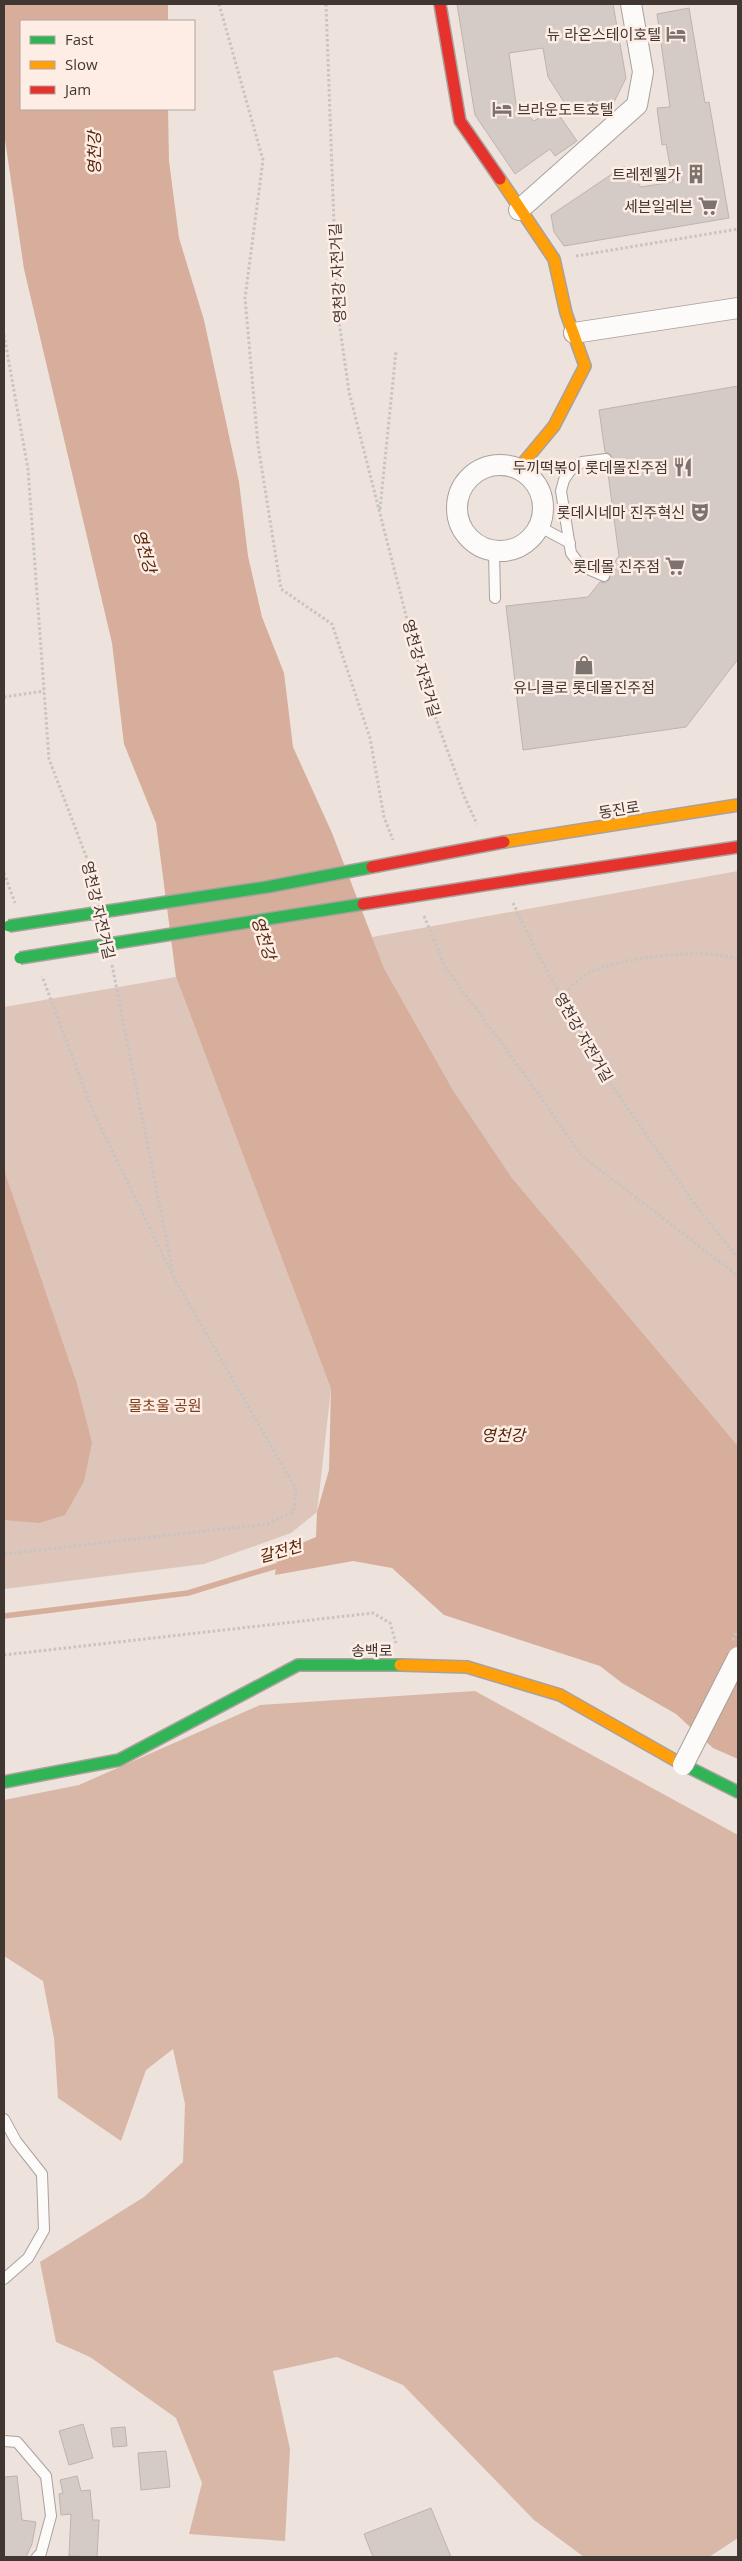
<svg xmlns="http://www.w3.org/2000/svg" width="742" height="2561" viewBox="0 0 742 2561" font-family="'Open Sans','Noto Sans KR',sans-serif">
	<rect width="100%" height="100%" fill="#ede2dc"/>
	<path fill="#ddc5ba" d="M738,871V1446L512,1178L453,1090L384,968L372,937Z
		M176,977L331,1389L317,1512L291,1533L204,1564L4,1589V1007Z"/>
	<path fill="#d9b7a7" d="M475,1691L738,1835V2538L709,2557H584L534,2520L403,2385L337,2357L273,2371L290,2449L285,2541L189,2534L202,2483L176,2418L90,2357L56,2342L40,2262L144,2197L183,2162L185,2104L173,2049L146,2070L121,2141L58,2098L54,2038L43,1981L4,1956V1800L79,1785L260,1705Z"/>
	<path fill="#d6ae9b" d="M4,4H168V21H21V109H168L169,161L179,238L204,320L239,482L248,556L262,617L284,673L293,747L332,833L384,968L453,1090L512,1178L738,1446V1759L713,1748L676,1714L622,1683L600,1666L444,1615L392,1568L353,1561L275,1575L278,1553L316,1537L317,1512L329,1470L331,1389L176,977L156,823L124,744L112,643L24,269L4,133Z
		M4,1170L77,1384L92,1443L84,1481L65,1515L39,1523L4,1520Z"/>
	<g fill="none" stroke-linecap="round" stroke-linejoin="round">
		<path stroke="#d6ae9b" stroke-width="5.5" d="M4,1616L188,1593L283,1564"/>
	</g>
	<path fill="#d4cbc7" stroke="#bdb4af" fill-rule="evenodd" d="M457,4H613L626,78L612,106L559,115L577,141L555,156L550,149L515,174L475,115ZM543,48L548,77L564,102L534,121L516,104L509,53Z
		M689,8L705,103L709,102L729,218L564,246L554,232L551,215L624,166L641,187L673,182L666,144L662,145L657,108L670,107L657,14Z
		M738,386V659L686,727L523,750L506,606L588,597L600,582L605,583L610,579L608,571L619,556L607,466L612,462L613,458L609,453L605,452L599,410Z
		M83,2424L93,2458L69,2465L59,2431Z
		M125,2427L127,2446L113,2447L111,2428Z
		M166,2451L170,2487L141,2490L138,2453Z
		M17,2476L22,2520L36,2522L32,2544L26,2557H4V2477Z
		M77,2476L81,2491L90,2490L93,2520H99L97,2557L69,2556L71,2514L61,2515L59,2494L63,2493L60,2480Z
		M431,2508L451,2557H373L364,2534Z"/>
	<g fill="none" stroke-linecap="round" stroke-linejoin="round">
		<defs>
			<path id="lane" d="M540,527L570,543
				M494,551L495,598
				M604,576L581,566L571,553L561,491L564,480L570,471L582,462L606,459
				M4,2119L16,2141L42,2174L44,2230L28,2258L4,2279
				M4,2441L17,2442L46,2476L51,2516L41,2553L37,2557"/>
			<path id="street" d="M519,210L637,105L643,72L631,4
				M574,333L738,308
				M457 508a43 43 0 1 1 86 0a43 43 0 1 1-86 0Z"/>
			<path id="fast" d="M678,1762L738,1792
				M4,1782L119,1760L298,1665H400"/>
			<path id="slow" d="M500,179L554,259L566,313L585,366L554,426L519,468
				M504,842L738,805
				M400,1665L467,1667L560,1695L678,1762"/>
			<path id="jam" d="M440,4L460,121L500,179
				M523,879L738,847"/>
		</defs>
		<use href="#lane" stroke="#a9a19d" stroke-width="12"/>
		<use href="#street" stroke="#a9a19d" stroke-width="22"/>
		<use href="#fast" stroke="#a9a19d" stroke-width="14"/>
		<use href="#slow" stroke="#a9a19d" stroke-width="14"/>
		<use href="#jam" stroke="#a9a19d" stroke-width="14"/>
		<path stroke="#c7c4c2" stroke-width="3" stroke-dasharray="2.5 2.5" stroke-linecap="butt" d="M219,4L263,160L245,298L258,445L281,589L332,624L370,738L384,817L393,840
			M326,4L337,307L349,392L424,686L464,796L477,824
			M576,256L738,229
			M4,335L28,469L49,759L94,877L97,890
			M380,509L396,351
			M4,697L44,691
			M4,873L15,903
			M513,903L532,943L603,1073L699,1210L738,1258
			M424,916L445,967L525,1075L581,1155L738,1276
			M112,965L173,1273
			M561,996C569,989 578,979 587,974C619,957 705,947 738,959
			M4,1554L267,1524L294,1511L296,1489L174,1278L92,1109L42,976
			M733,1640L738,1630
			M4,1655L373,1613L390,1623L396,1643"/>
		<use href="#lane" stroke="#fcfbfa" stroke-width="10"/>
		<use href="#street" stroke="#fcfbfa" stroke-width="20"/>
		<use href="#fast" stroke="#30b455" stroke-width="11"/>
		<use href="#slow" stroke="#ff9f0a" stroke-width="11"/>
		<use href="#jam" stroke="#e5322d" stroke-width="11"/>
		<defs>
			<path id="street-bridge" d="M683,1765L738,1657"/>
			<path id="fast-bridge" d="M9,926L267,887L372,867
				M20,958L363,904"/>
			<path id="jam-bridge" d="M372,867L504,842
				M363,904L523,879"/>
		</defs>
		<use href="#street-bridge" stroke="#a9a19d" stroke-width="22" stroke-linecap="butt"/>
		<use href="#fast-bridge" stroke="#a9a19d" stroke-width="14" stroke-linecap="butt"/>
		<use href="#jam-bridge" stroke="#a9a19d" stroke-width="14" stroke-linecap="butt"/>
		<use href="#street-bridge" stroke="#fcfbfa" stroke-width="20"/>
		<use href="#fast-bridge" stroke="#30b455" stroke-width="11"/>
		<use href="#jam-bridge" stroke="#e5322d" stroke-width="11"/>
	</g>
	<defs>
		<symbol id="hotel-bare" viewBox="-9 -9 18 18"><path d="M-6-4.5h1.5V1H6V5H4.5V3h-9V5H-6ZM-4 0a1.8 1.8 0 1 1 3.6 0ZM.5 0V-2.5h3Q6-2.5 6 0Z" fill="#7d736e" stroke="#feede5" stroke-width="2.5" paint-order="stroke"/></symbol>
		<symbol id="building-bare" viewBox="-9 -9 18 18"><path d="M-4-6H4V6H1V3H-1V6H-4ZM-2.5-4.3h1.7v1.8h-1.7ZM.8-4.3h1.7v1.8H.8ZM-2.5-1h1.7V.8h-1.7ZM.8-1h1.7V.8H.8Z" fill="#7d736e" stroke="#feede5" stroke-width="2.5" paint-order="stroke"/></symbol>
		<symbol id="supermarket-bare" viewBox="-9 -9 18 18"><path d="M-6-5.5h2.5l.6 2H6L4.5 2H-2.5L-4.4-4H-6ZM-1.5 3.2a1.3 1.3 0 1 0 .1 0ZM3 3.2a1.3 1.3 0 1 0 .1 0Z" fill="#7d736e" stroke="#feede5" stroke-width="2.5" paint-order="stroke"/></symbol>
		<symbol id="restaurant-bare" viewBox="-9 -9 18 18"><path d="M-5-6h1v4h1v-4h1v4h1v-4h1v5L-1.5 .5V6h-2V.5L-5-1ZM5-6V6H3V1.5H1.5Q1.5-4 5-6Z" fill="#7d736e" stroke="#feede5" stroke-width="2.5" paint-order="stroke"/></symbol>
		<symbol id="theatre-bare" viewBox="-9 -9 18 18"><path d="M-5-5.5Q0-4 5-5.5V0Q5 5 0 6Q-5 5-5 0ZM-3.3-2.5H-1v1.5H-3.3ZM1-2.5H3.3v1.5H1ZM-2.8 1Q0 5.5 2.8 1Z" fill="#7d736e" stroke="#feede5" stroke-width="2.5" paint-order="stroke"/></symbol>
		<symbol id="shop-bare" viewBox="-9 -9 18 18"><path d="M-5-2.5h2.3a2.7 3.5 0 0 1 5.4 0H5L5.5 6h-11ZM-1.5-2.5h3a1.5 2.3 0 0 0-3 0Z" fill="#7d736e" stroke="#feede5" stroke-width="2.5" paint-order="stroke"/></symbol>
	</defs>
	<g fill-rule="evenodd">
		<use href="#hotel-bare" x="662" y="20" width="28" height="28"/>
		<use href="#hotel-bare" x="488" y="95" width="28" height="28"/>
		<use href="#building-bare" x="682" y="160" width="28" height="28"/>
		<use href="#supermarket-bare" x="694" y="192" width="28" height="28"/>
		<use href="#restaurant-bare" x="669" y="453" width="28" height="28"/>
		<use href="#theatre-bare" x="686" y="498" width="28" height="28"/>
		<use href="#supermarket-bare" x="661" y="552" width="28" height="28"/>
		<use href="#shop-bare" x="570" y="651" width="28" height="28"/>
	</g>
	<g text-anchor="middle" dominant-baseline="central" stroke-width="5" stroke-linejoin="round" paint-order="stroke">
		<g font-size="15" fill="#403733" stroke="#feede5" text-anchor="end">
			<text x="661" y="34">뉴 라온스테이호텔</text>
			<text x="517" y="109" text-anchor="start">브라운도트호텔</text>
			<text x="681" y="174">트레젠웰가</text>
			<text x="693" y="206">세븐일레븐</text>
			<text x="668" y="467">두끼떡볶이 롯데몰진주점</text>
			<text x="685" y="512">롯데시네마 진주혁신</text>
			<text x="660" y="566">롯데몰 진주점</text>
			<text x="584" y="687" text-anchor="middle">유니클로 롯데몰진주점</text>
		</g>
		<g font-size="15" fill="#403733" stroke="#feede5">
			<text transform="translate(337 273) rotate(-93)">영천강 자전거길</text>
			<text transform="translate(422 668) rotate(74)">영천강 자전거길</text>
			<text transform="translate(619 809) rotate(-9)">동진로</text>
			<text transform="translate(99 910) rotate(77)">영천강 자전거길</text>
			<text transform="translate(584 1037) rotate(60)">영천강 자전거길</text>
			<text x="372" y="1650">송백로</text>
		</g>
		<g font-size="15" fill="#803f1c" stroke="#feede5">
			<text x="165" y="1405">물초울 공원</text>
		</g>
		<g font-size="16" font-style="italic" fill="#532307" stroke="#feede5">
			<text transform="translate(94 153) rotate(-90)">영천강</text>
			<text transform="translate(145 551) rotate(74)">영천강</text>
			<text transform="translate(264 938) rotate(72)">영천강</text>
			<text x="503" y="1435">영천강</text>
			<text transform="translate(280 1551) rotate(-16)">갈전천</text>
		</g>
	</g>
	<rect width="742" height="2561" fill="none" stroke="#403733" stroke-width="10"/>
	<rect x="20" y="20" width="175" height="90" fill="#feede5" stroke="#b2a49e"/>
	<rect x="30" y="36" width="25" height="8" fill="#30b455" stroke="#b2a49e"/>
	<text x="65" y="45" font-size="15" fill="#403733">Fast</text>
	<rect x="30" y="61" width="25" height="8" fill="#ff9f0a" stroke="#b2a49e"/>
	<text x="65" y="70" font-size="15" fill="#403733">Slow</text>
	<rect x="30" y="86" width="25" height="8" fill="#e5322d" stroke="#b2a49e"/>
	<text x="65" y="95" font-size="15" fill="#403733">Jam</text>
</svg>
